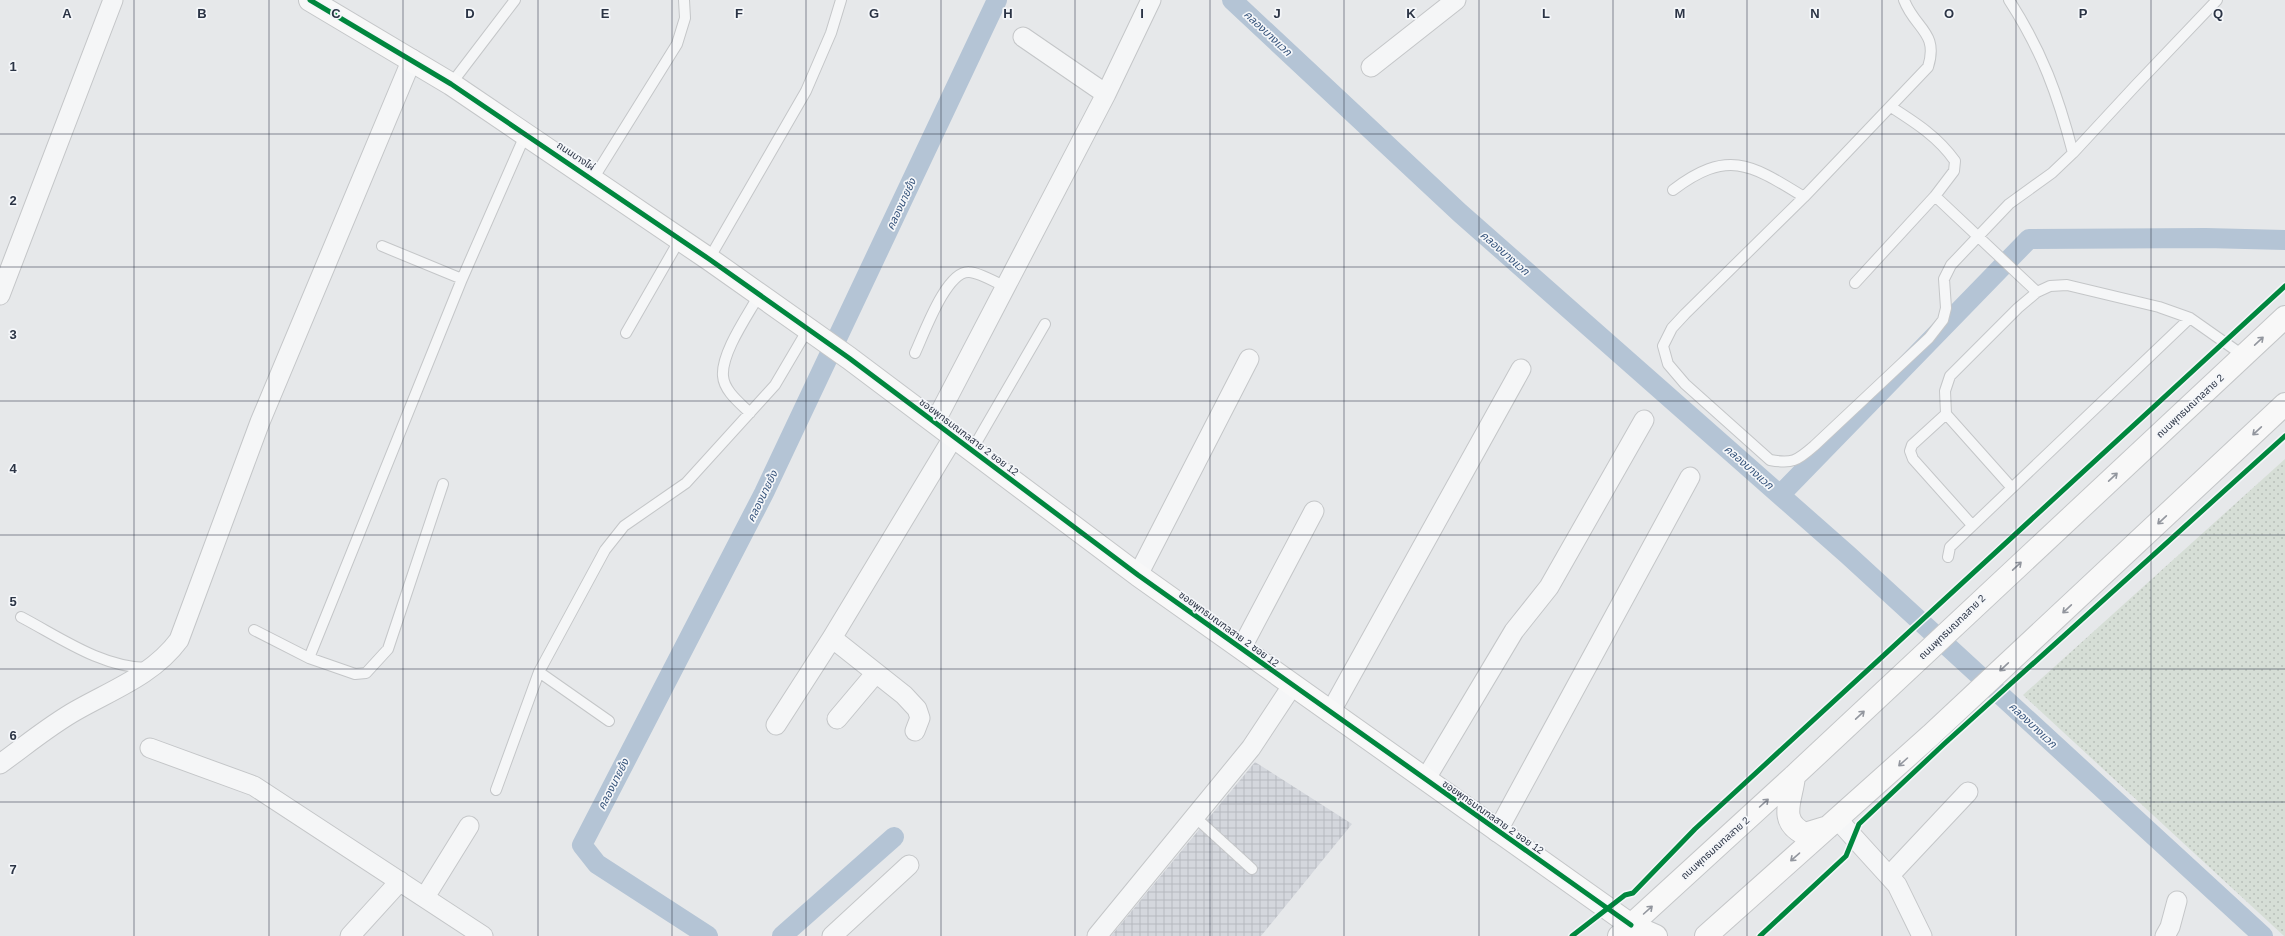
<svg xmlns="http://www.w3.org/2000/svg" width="2285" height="936" viewBox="0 0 2285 936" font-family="Arial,'Noto Sans Thai',sans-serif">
	<defs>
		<pattern id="industrial-grid" width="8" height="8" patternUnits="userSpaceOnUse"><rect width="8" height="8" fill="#d4d7dd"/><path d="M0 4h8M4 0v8" fill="none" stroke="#b6b9bf"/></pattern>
		<pattern id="green-dots" width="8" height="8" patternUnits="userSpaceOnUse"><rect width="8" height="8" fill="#d6ded6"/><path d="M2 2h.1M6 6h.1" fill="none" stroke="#b8bfb9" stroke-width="1.8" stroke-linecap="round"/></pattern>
	</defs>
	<rect width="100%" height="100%" fill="#e6e8ea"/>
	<path fill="url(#industrial-grid)" d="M1255,762L1352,824L1261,936H1111Z"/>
	<path fill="url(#green-dots)" d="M2285,459V936H2284L2023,695Z"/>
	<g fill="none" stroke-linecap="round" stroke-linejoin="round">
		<path stroke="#b4c4d5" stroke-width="20" d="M1232,0L1460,213L1848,555L2263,936
			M1780,495L2029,239L2206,238L2285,240
			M708,936L597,864L582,845L764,493L997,0
			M782,936L894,837"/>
		<defs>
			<path id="lane" d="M2009,0C2042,51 2058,95 2073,153
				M451,84L515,0
				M1891,107C1916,123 1938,137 1955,161L1954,171L1935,196L2037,292
				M593,179L677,44L685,18L684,0
				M1673,190C1728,148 1752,165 1804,197L1928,67C1939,32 1915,29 1904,0
				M1804,197L1685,314L1672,328L1663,346L1668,364L1685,384L1770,460C1792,464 1797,461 1814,446L1929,338L1943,320L1946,308L1944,279L1951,265L2009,204L2052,173L2073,153L2136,85L2217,0
				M382,246L462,279
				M709,259L806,91L831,33L841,0
				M1855,283L1935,196
				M626,333L680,239
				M915,353C924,334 946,271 969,272C978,272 997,283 1006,287
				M750,413C740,403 724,391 723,376C721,353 748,315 759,295
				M1946,414L1912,445L1910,451L1913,459L1972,525
				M972,450L1045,324
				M2012,488L1946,414L1945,391L1950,376L2018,308L2037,292L2050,286L2067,285L2159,307L2190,318L2244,356
				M1948,557L1950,547L2190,318
				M21,617C61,638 101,667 147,668
				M254,630L309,658L462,279L526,133
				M309,658L355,674L366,673L388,649L443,484
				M539,672L609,721
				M496,790L539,672L605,550L624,526L686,483L775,385L808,329
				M1195,817L1252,869"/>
			<path id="street" d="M1023,37L1106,94
				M1371,67L1456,0
				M0,295L113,0
				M935,422L1106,94L1151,0
				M1138,575L1249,359
				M832,638L904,695L917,709L920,718L915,731
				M1241,649L1314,511
				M1330,713L1521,369
				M837,719L875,674
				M776,725L832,638L954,436
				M150,748L254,786L483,936
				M0,764C25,746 50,725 77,710C114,689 153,675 179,640L260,422L412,59
				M1425,780L1514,631L1549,587L1644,420
				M1838,820L1897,885L1922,936
				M1497,832L1690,477
				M1889,876L1968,792
				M425,897L469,826
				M350,936L400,881
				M832,936L909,865
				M1097,936L1251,748L1292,686
				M2165,936L2170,927L2177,901"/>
			<path id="secondary" d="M310,0L451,84L709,259L849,358L1138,575L1631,925L1656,936
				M1794,776C1792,799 1777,821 1805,834L1828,827
				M1619,936L1794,776L2285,317
				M1706,936L1931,735L2285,404"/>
		</defs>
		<use href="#lane" stroke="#c4c6c8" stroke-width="12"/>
		<use href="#street" stroke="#c4c6c8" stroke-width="21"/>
		<use href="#secondary" stroke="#c4c6c8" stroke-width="24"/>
		<use href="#lane" stroke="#f5f6f7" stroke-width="10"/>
		<use href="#street" stroke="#f5f6f7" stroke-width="19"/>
		<use href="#secondary" stroke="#f8f8f8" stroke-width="22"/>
		<defs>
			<path id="cycleway" d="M310,0L451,84L709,259L849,358L1138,575L1631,925
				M1572,936L1625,895L1633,893L1695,829L2285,286
				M1760,936L1846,856L1859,824L1944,744L2285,436"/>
		</defs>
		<use href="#cycleway" stroke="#f4f6f9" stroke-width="8"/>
		<use href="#cycleway" stroke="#00873e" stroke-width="5"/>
	</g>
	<defs><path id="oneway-shaft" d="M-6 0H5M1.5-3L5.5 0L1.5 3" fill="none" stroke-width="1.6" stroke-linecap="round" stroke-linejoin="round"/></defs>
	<g stroke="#92969e">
		<use href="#oneway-shaft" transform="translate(2259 341) rotate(-43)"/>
		<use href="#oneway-shaft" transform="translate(2257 431) rotate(137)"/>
		<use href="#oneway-shaft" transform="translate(2113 477) rotate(-43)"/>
		<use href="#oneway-shaft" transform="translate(2162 520) rotate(137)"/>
		<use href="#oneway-shaft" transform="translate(2017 566) rotate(-43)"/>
		<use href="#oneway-shaft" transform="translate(2067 609) rotate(137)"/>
		<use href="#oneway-shaft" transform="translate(2004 667) rotate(137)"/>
		<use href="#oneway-shaft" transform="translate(1860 715) rotate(-43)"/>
		<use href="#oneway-shaft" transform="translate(1903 762) rotate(138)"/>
		<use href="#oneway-shaft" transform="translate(1764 803) rotate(-42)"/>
		<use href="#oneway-shaft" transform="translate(1795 857) rotate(139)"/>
		<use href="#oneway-shaft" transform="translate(1648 910) rotate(-42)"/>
	</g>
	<path fill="none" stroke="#2b3445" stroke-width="1" stroke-opacity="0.55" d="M134,0V936M269,0V936M403,0V936M538,0V936M672,0V936M806,0V936M941,0V936M1075,0V936M1210,0V936M1344,0V936M1479,0V936M1613,0V936M1747,0V936M1882,0V936M2016,0V936M2151,0V936M0,134H2285M0,267H2285M0,401H2285M0,535H2285M0,669H2285M0,802H2285"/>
	<g text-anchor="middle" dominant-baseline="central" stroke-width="3.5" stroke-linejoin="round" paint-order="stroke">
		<g font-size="10" fill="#2b3445" stroke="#f4f6f9">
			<text transform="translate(576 156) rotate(34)">ถนนบางไผ่</text>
			<text transform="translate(2190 406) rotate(-43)">ถนนพุทธมณฑลสาย 2</text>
			<text transform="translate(969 437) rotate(37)">ซอยพุทธมณฑลสาย 2 ซอย 12</text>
			<text transform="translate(1952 627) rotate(-44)">ถนนพุทธมณฑลสาย 2</text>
			<text transform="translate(1229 629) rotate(36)">ซอยพุทธมณฑลสาย 2 ซอย 12</text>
			<text transform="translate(1493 817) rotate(35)">ซอยพุทธมณฑลสาย 2 ซอย 12</text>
			<text transform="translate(1715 848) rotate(-42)">ถนนพุทธมณฑลสาย 2</text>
		</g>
		<g font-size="11" font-style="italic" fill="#34527a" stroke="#f4f6f9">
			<text transform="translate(1268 33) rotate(43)">คลองบางแวก</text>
			<text transform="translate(901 204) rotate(-65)">คลองนายย้ง</text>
			<text transform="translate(1505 253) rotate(41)">คลองบางแวก</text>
			<text transform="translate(1749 467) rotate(41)">คลองบางแวก</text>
			<text transform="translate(762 496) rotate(-64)">คลองนายย้ง</text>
			<text transform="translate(2033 725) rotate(43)">คลองบางแวก</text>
			<text transform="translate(613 784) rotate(-63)">คลองนายย้ง</text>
		</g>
	</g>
	<g font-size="13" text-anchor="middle" font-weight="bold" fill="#2b3445" stroke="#f4f6f9" stroke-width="3.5" stroke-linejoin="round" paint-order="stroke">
		<text x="67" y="18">A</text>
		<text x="202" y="18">B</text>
		<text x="336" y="18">C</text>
		<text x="470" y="18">D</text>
		<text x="605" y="18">E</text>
		<text x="739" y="18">F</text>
		<text x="874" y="18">G</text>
		<text x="1008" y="18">H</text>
		<text x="1142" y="18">I</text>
		<text x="1277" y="18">J</text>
		<text x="1411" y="18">K</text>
		<text x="1546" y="18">L</text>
		<text x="1680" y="18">M</text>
		<text x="1815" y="18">N</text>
		<text x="1949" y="18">O</text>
		<text x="2083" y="18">P</text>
		<text x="2218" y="18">Q</text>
		<text x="13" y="71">1</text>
		<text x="13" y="205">2</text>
		<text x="13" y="339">3</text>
		<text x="13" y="473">4</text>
		<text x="13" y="606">5</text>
		<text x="13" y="740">6</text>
		<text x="13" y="874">7</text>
	</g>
</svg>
